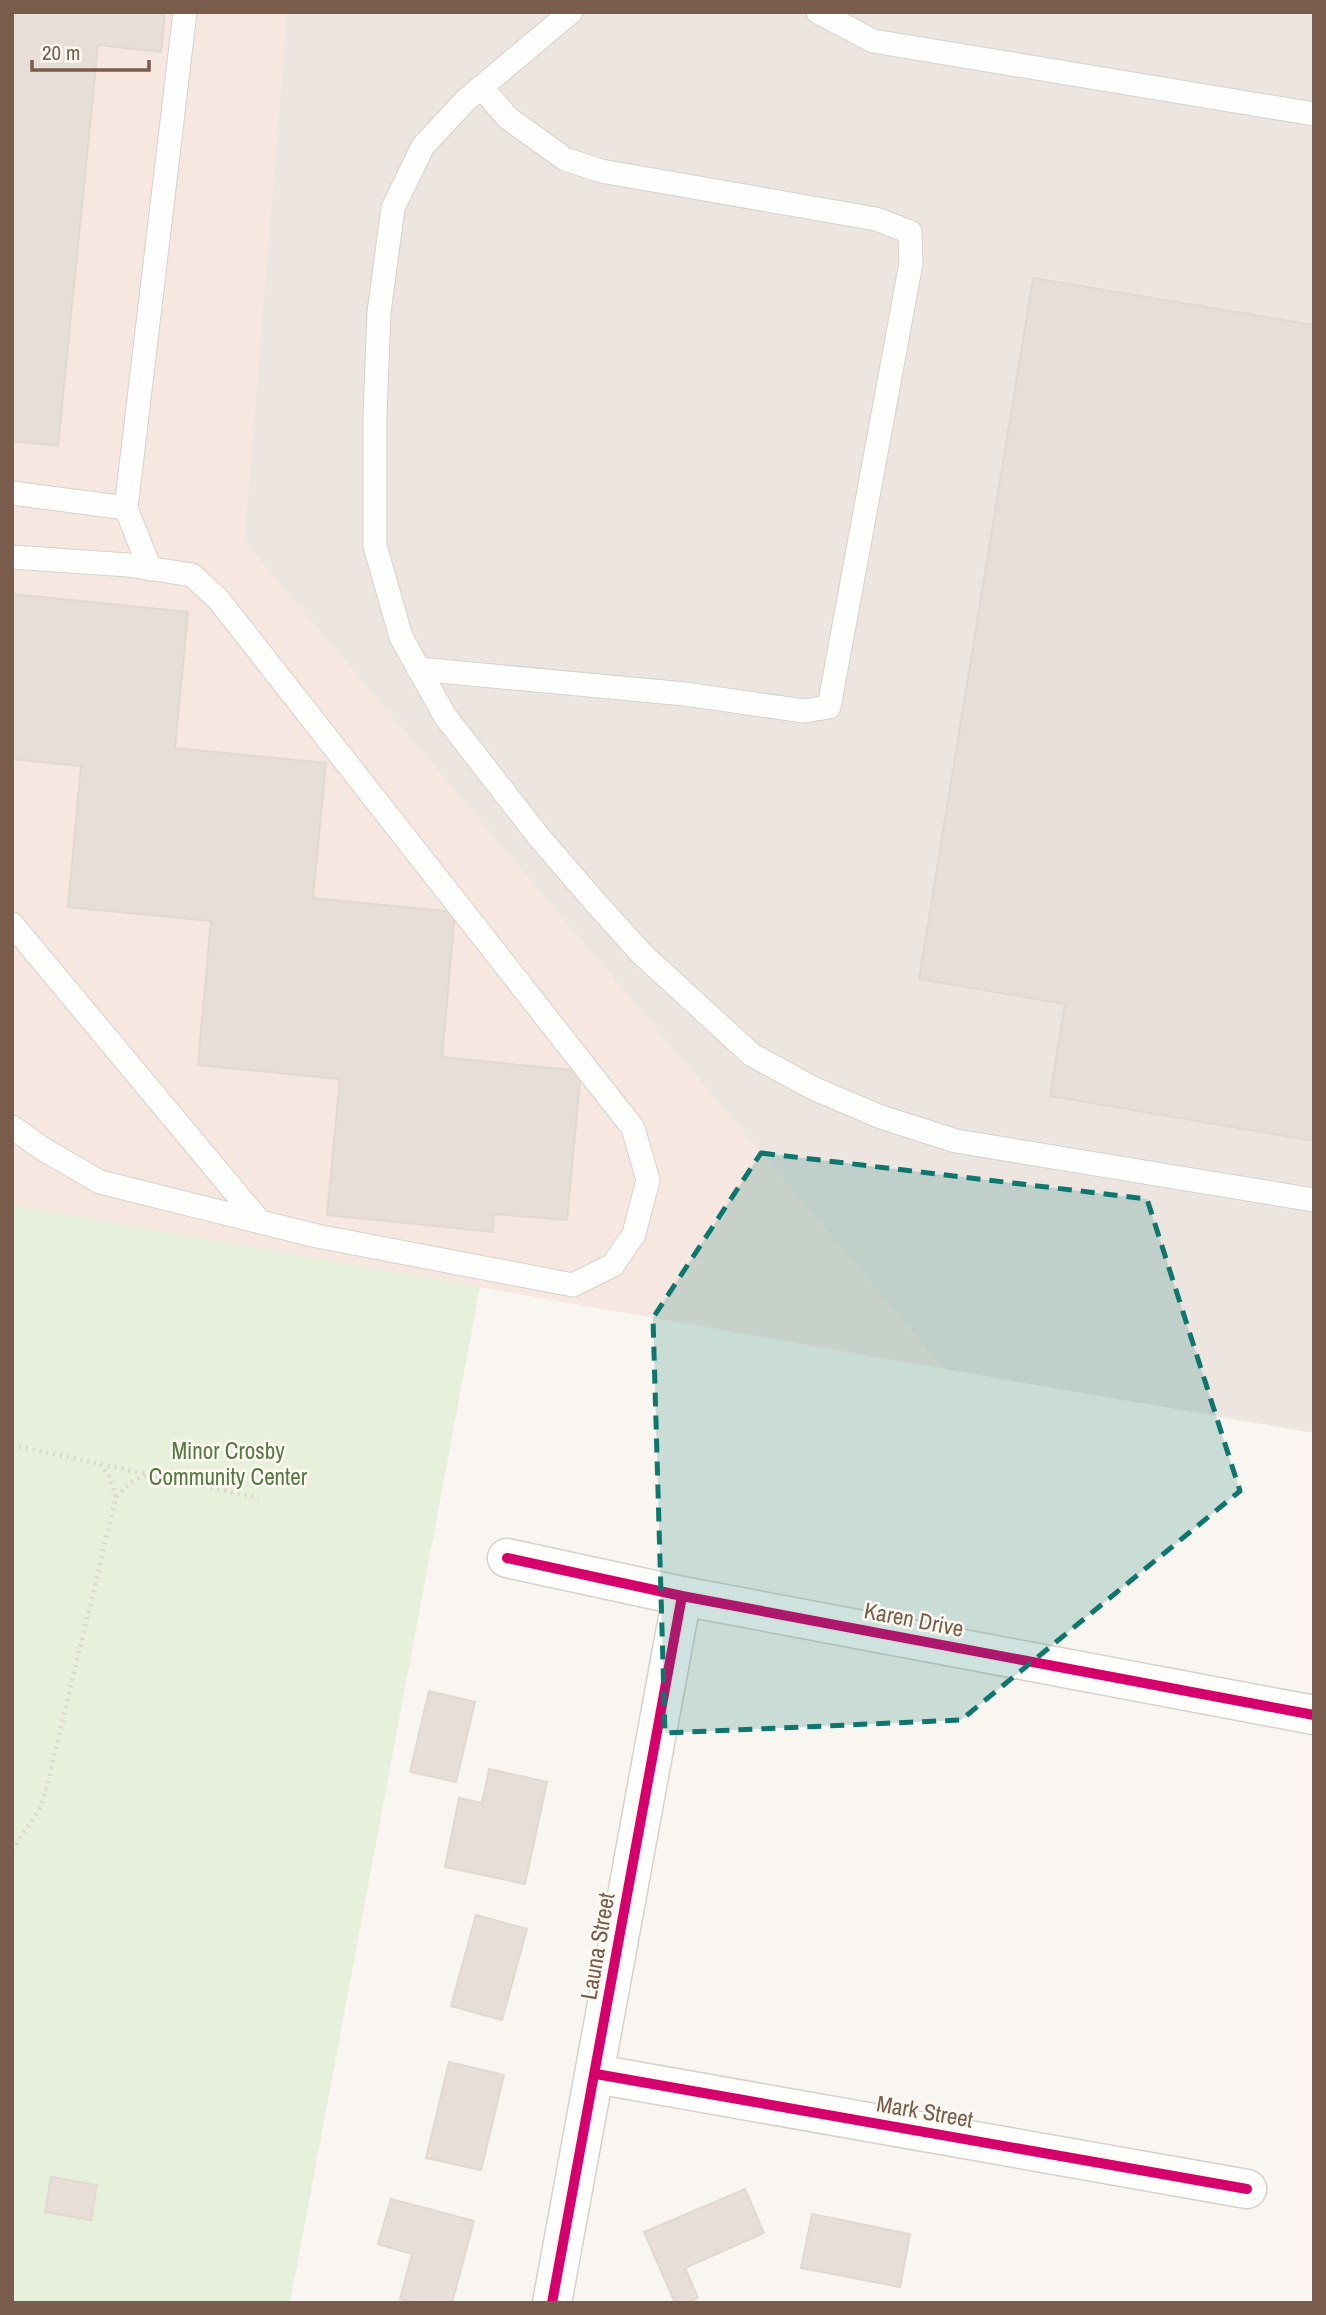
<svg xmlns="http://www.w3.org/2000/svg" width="1326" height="2315" viewBox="0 0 1326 2315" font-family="'Archivo Narrow',sans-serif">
	<rect width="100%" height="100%" fill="#f9f5f0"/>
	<path fill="#f6e8e1" d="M12,12H287L244,542L944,1369L12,1205Z"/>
	<path fill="#ede5e0" d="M287,12H1314V1433L944,1369L244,542Z"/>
	<path fill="#e7f0db" d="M12,1205L480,1287L290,2303H12Z"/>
	<path fill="#e6ded7" stroke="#e2d8d2" stroke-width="2" d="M12,12H165L161,52L98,45L58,446L12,441Z
		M1033,278L1314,325V1141L1050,1096L1065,1004L919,979Z
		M12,594L188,612L175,748L326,763L313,898L455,912L442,1057L581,1071L567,1220L494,1214L493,1232L327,1215L340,1079L198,1065L211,921L68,907L81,766L12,759Z
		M429,1691L475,1702L456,1782L410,1772Z
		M489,1769L547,1782L525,1884L445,1867L459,1798L482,1803Z
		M476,1915L527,1929L502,2020L451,2006Z
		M449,2062L504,2075L481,2170L426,2158Z
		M51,2177L97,2185L91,2220L45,2212Z
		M745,2189L764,2233L685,2268L698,2298L687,2303H675L644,2232Z
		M391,2199L474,2221L452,2303H415L400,2299L412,2254L378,2244Z
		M812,2214L910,2234L900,2287L801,2268Z"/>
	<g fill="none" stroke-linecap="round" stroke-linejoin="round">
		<defs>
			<path id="service" d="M571,12L466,100L423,146L393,208L379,312L375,416V546L401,637L445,716L539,837L595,902L642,954L752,1055L815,1089L881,1117L956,1141L1314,1200
				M818,12L873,41L1314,114
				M12,493L126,508
				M12,557L128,565L192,575L218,599L633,1128L648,1180L634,1234L613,1265L573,1285L317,1236L100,1182L43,1149L12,1127
				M150,569L126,508L185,12
				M418,669L685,694L804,711L829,707L911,263L910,232L876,219L601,171L565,159L508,118L481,87
				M12,924L260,1222"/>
			<path id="minor" d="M507,1558L682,1596L1314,1715
				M596,2074L1247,2189
				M552,2303L682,1596"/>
		</defs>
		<use href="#service" stroke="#d7d1cb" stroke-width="25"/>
		<use href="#minor" stroke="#d7d1cb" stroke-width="41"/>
		<path stroke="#dcd5d0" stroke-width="4.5" stroke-dasharray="2 5" stroke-linecap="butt" d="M12,1445L259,1498
			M100,1464L109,1476L116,1497
			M12,1850L40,1808L46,1790L116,1497L131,1482L149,1474"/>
		<use href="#service" stroke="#fefefd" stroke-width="23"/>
		<use href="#minor" stroke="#fefefd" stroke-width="38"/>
		<defs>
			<path id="cycleway" d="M507,1558L682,1596L1314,1715
				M596,2074L1247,2189
				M552,2303L682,1596"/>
		</defs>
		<use href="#cycleway" stroke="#fffaf3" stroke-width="15"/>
		<use href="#cycleway" stroke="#d6006c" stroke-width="10"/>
	</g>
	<path fill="#0f766e" fill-opacity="0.2" stroke="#0f766e" stroke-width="5" stroke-dasharray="14 9" stroke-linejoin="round" d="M761,1153L1147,1199L1240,1491L961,1720L665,1733L653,1318Z"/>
	<g text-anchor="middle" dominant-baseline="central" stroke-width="5" stroke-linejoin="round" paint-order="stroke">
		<g font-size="23" fill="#537a41" stroke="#fffaf3">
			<text x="228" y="1450">Minor Crosby<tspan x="228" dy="26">Community Center</tspan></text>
		</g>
		<g font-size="23" fill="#7a5c4d" stroke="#fffaf3">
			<text transform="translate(914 1619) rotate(11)">Karen Drive</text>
			<text transform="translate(597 1946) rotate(-80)">Launa Street</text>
			<text transform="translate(925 2111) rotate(10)">Mark Street</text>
		</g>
	</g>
	<rect width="1326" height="2315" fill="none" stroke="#7a5c4d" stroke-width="28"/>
	<path d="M32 60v10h117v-10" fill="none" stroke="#7a5c4d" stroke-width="3.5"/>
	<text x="42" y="60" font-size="21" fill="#7a5c4d" stroke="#fffaf3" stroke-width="5" paint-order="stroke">20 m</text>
</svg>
